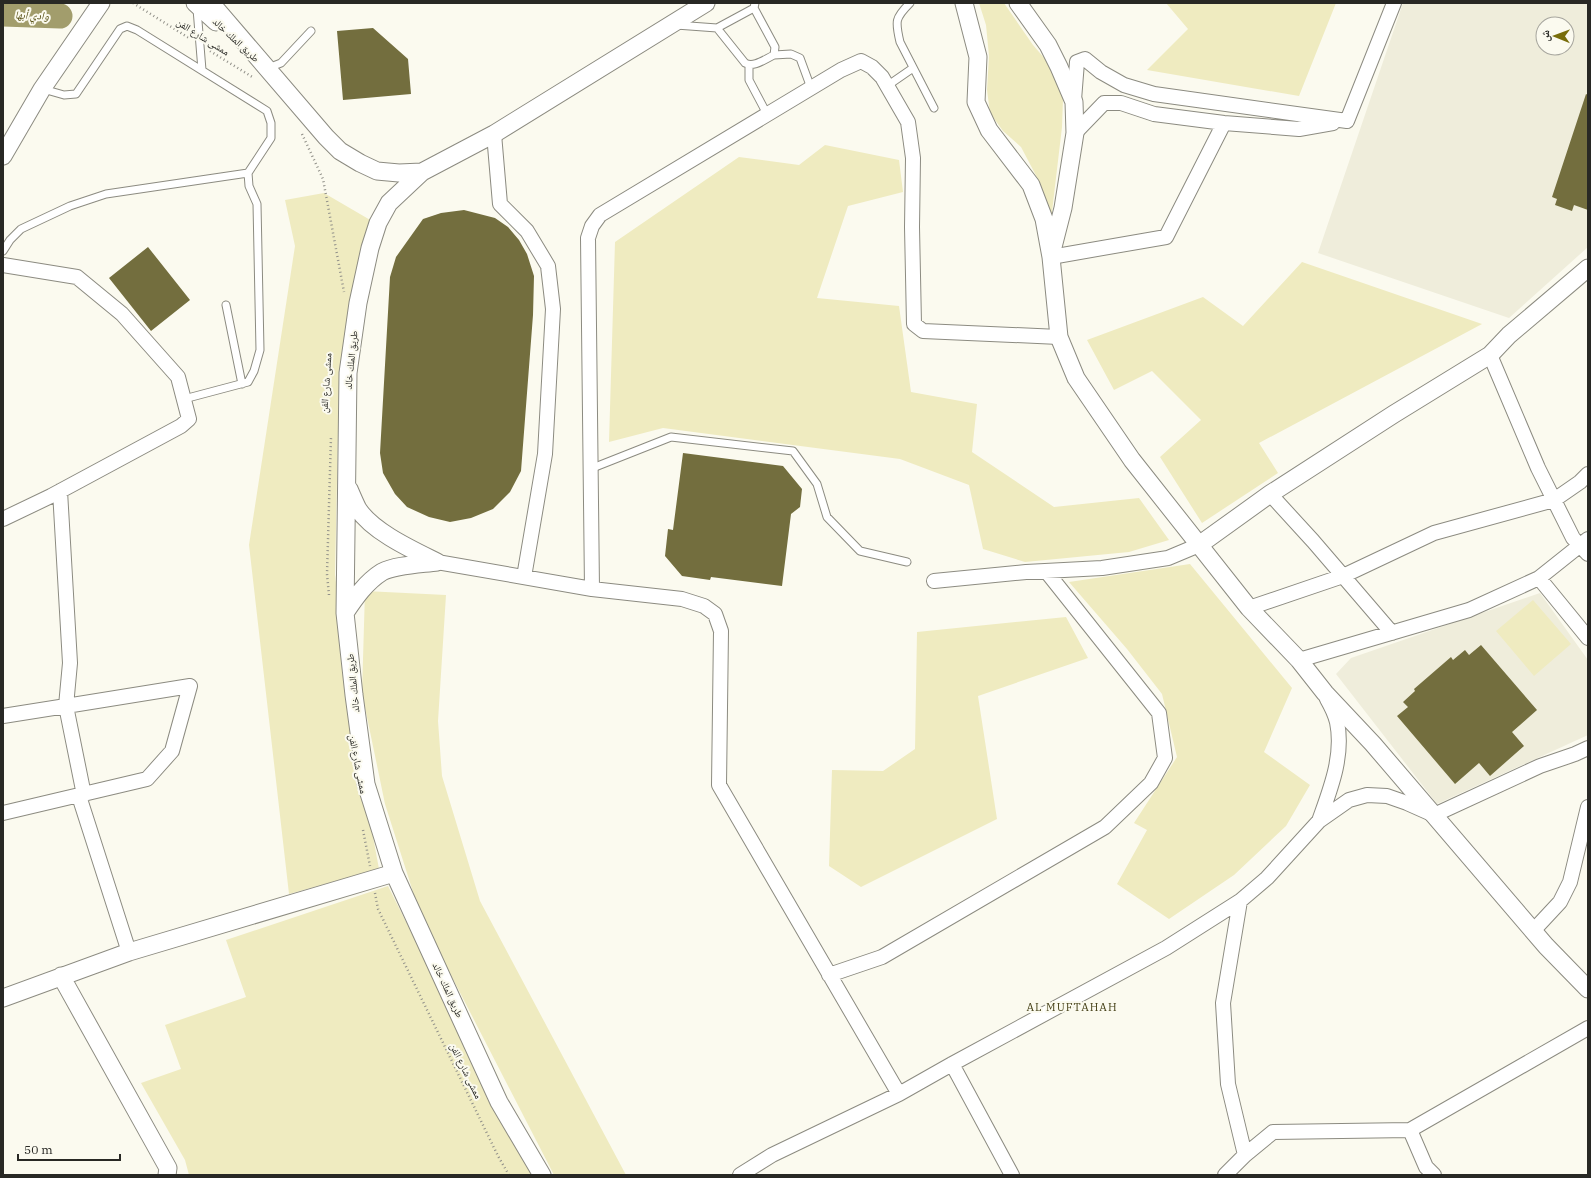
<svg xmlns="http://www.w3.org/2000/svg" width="1591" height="1178" viewBox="0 0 1591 1178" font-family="'IBM Plex Serif','Noto Naskh Arabic',serif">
	<rect width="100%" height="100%" fill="#fbfaef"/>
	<path fill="#efeddb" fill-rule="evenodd" d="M1403,3H1588V247L1509,318L1318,253ZM1543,24H1567V48H1543Z
		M1540,593L1588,660V735L1437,804L1336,674L1351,658Z"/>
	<path fill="#efebc0" d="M979,3H1004L1033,45L1052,67L1063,99L1062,127L1051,220L1040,183L1021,147L1003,131L990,113L987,90L989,56L986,25Z
		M1166,3H1336L1299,96L1147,70L1188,29Z
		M825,145L899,160L903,192L848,206L817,298L899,306L911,392L977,404L972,452L1054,507L1139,498L1169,540L1129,552L1025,562L983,549L969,485L900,459L663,428L609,442L615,242L739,157L799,165Z
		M324,193L372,221L339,385L335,574L351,718L379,869L289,894L249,545L295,246L285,200Z
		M1302,262L1482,324L1259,443L1278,473L1202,523L1160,457L1201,420L1152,371L1114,390L1087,340L1203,297L1243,326Z
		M1190,564L1292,688L1264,752L1310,785L1286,826L1234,875L1169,919L1117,884L1147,830L1134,823L1177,757L1162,694L1127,649L1069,582Z
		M365,591L446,595L438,721L442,776L480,901L626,1175H554L421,917L385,804L362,693Z
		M1533,600L1571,644L1534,676L1496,631Z
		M1066,617L1088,658L978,696L997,819L861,887L829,866L832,770L883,771L915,749L917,632Z
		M388,886L510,1129L536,1175H189L185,1160L141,1083L181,1069L165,1025L246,997L226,940Z"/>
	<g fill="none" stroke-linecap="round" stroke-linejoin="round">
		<path stroke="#a29d6c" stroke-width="25" d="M3,14L60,16"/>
	</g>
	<path fill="#736e3e" d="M373,28L408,59L411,94L343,100L337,31Z
		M1586,94L1588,95V210L1574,205L1572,211L1555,205L1557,199L1552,197Z
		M464,210L495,218L508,227L519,240L527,254L534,276L533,315L521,471L510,492L493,509L471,518L450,522L429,517L407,507L395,494L383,473L380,453L390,277L396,257L423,219L441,213Z
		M148,247L190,300L151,331L109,278Z
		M683,453L783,466L802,489L800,507L791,514L782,586L711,577L710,580L682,576L665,556L668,529L673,530Z
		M1481,645L1537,710L1512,732L1524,746L1490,776L1479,763L1455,784L1397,716L1408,707L1403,702L1415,691L1414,689L1451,657L1453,660L1465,650L1469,655Z"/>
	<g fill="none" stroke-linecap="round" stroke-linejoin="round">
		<defs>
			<path id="service" d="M910,3C895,18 895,21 900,42L934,108
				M197,9L202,70
				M676,25L717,28L754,8L755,3
				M717,28L745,63C754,68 765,59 774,55L775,47L754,8
				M774,55L791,54L800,58L811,88
				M749,65V80L767,114
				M268,68L281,63L311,31
				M887,86L913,68
				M43,89L64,95L76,94L120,29L127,26L137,30L267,111L271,123V138L248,173L249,186L257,204L260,350L254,371L248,382L184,399
				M3,251L10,240L21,229L70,206L106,194L248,173
				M226,305L242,384
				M590,469L671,437L793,451L817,484L827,517L860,551L907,562"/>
			<path id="minor" d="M1074,100L1077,62L1085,59L1101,72L1124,85L1154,94L1347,121
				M1347,121L1394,3
				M1075,133L1104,103H1121L1154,114L1224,123L1299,129L1333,123
				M494,134L500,204L527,231L548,266L553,309L545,454L524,577
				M1051,257L1166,237L1224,123
				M3,265L77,277L122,314L178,377L189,419L181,426L51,496L3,519
				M1490,355L1538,468L1573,538L1588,554
				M1270,494L1313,541L1392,633
				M437,562L592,589L682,599L704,606L715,614L721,631L719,785L899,1094
				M1539,578L1588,638
				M934,581L1026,572L1102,568L1168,558L1199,545
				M592,589L588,238L592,226L600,215L841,70L861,61L872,67L882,77L908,122L913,158L912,227L914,324L923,331L1059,337
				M1249,608L1343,576L1434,533L1554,500L1580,482L1588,474
				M1299,660L1469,610L1539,578L1588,539
				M3,716L66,706L84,795
				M79,796L129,952
				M3,813L147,779L172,751L190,686L66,706L70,663L60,491
				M1319,821C1330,790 1344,756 1337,722C1335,714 1331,706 1327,699
				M1240,901L1223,1003L1228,1084L1245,1155
				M1533,931L1560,902L1570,882L1588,807
				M829,975L882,957L1105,827L1151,783L1165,758L1159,713L1046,571
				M952,1064L1012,1175
				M1410,1130L1426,1167L1434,1175
				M740,1175L772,1155L899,1094L952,1064L1166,948L1240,901L1267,878L1319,821L1349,800L1367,795L1387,796L1407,803L1434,815L1540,766L1575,754L1588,748
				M1225,1175L1245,1155L1273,1132L1410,1130L1588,1028"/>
			<path id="tertiary" d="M195,3L216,22
				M211,3L326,137L340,151L360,163L377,171L399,173L422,172L494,134L706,3
				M964,3L978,57L976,102L989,130L1031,185L1044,219L1051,257L1059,337L1076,378L1132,460L1249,608L1299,660L1325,693L1373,744L1546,946L1588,989
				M1018,3L1048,45L1059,67L1074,102L1075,133L1063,208L1052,251
				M3,156L42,89L101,3
				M422,172L389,203L378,223L370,248L358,303L348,373L345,613L354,695L366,784L394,873L499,1102L542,1175
				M349,489C352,496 355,503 358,509C373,532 413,550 437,562
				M1199,545L1270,494L1394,414L1490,355L1509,335L1588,268
				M345,613C355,598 366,582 382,572C395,565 423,564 437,562
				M61,976L168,1168L167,1175
				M3,998L129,952L394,873"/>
		</defs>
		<use href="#service" stroke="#8c8b81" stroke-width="9"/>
		<use href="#minor" stroke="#8c8b81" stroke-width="16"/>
		<use href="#tertiary" stroke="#8c8b81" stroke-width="19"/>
		<path stroke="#92918a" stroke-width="2.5" stroke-dasharray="1 3" stroke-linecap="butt" d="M133,3L189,38
			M210,51L254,78
			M302,134L323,179L344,292
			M329,595L327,574L331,437
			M363,830L370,866
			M375,893L378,909L498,1156L509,1175"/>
		<use href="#service" stroke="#fff" stroke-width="7"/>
		<use href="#minor" stroke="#fff" stroke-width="14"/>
		<use href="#tertiary" stroke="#fff" stroke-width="17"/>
	</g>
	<g text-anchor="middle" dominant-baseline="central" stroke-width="4" stroke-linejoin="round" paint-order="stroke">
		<g font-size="10" fill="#282824" stroke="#fbfaef">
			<text transform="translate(203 37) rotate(32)">ممشى شارع الفن</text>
			<text transform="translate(236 40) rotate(43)">طريق الملك خالد</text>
			<text transform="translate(351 360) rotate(-84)">طريق الملك خالد</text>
			<text transform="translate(326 383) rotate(-86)">ممشى شارع الفن</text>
			<text transform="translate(353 683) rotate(-96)">طريق الملك خالد</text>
			<text transform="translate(358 764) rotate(79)">ممشى شارع الفن</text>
			<text transform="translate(448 990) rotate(65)">طريق الملك خالد</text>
			<text transform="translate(466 1071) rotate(64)">ممشى شارع الفن</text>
		</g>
		<g font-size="11" font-style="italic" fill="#575015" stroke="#fbfaef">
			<text transform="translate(32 15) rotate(2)">وادي أبها</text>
		</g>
		<g font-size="11" letter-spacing="1" fill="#454017" stroke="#fbfaef">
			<text x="1072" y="1007">AL MUFTAHAH</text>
		</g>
	</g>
	<rect width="1591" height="1178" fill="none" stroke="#282824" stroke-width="8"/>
	<g transform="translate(1555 36) rotate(271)"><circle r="19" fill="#fbfaef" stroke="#a7a69e"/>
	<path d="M0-3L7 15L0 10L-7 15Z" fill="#786d0a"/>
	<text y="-6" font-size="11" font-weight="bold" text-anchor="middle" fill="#282824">ش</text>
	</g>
	<path d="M18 1154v6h102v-6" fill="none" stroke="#282824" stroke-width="2"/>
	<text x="24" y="1154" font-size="12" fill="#282824" stroke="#fbfaef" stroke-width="3" paint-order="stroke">50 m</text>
</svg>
